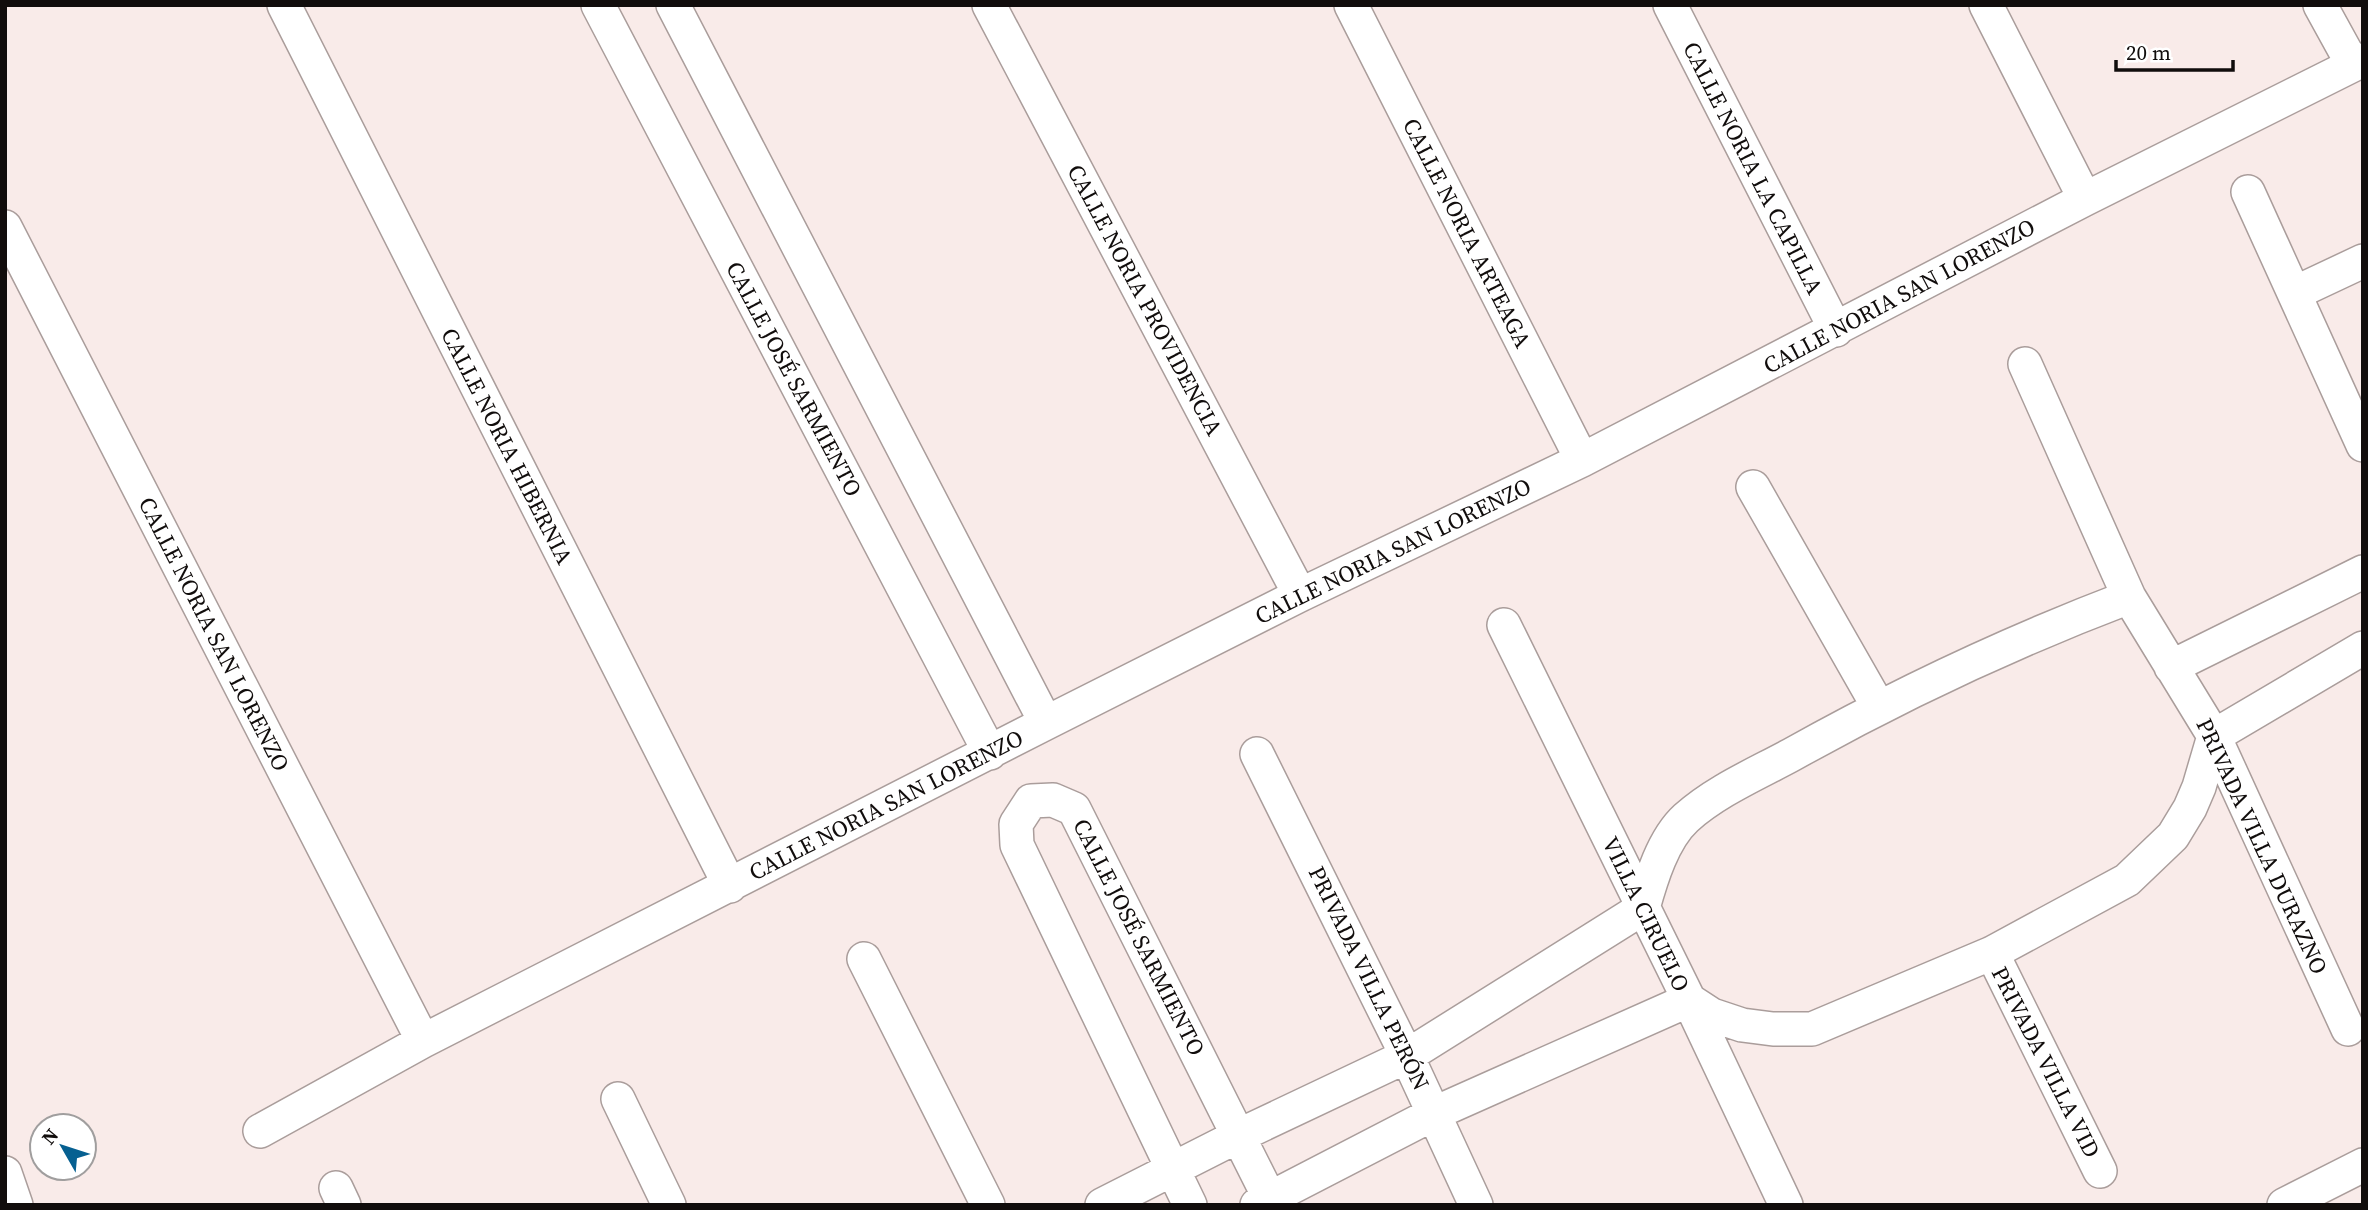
<svg xmlns="http://www.w3.org/2000/svg" width="2368" height="1210" viewBox="0 0 2368 1210" font-family="'Source Serif 4',serif">
	<rect width="100%" height="100%" fill="#f9ebe9"/>
	<g fill="none" stroke-linecap="round" stroke-linejoin="round">
		<defs>
			<path id="street" d="M284,5L730,886
				M598,5L990,753
				M673,5L1046,723
				M989,5L1300,595
				M1351,5L1582,460
				M1670,5L1836,330
				M1986,5L2085,199
				M2320,5L2353,65
				M2248,192L2363,445
				M5,227L423,1041
				M2295,293L2363,261
				M2025,364L2129,597L2214,736L2348,1029
				M1753,487L1878,706
				M1504,625L1689,1000L1786,1205
				M2171,667L2363,572
				M1257,754L1407,1056L1476,1205
				M1992,953L2100,1171
				M864,959L988,1205
				M618,1099L669,1205
				M260,1131L423,1041L1046,723L1300,595L1582,460L2085,199L2363,60
				M5,1173L16,1205
				M336,1188L344,1205
				M1102,1205L1238,1136L1407,1056L1643,908C1651,879 1663,839 1686,818C1716,791 1756,774 1791,755C1900,694 2013,641 2129,597
				M1190,1205L1017,845L1016,824L1031,801L1053,800L1074,809L1273,1205
				M1257,1205L1435,1113L1689,1000L1712,1015L1742,1025L1773,1029H1812L1992,953L2127,880L2173,836L2190,808L2199,787L2214,736L2363,648
				M2284,1205L2363,1165"/>
		</defs>
		<use href="#street" stroke="#aa9d9b" stroke-width="36"/>
		<use href="#street" stroke="#fff" stroke-width="33"/>
	</g>
	<g text-anchor="middle" dominant-baseline="central" stroke-width="5" stroke-linejoin="round" paint-order="stroke">
		<g font-size="23" fill="#110d0c" stroke="#fff">
			<text transform="translate(1753 168) rotate(63)">CALLE NORIA LA CAPILLA</text>
			<text transform="translate(1467 233) rotate(63)">CALLE NORIA ARTEAGA</text>
			<text transform="translate(1899 296) rotate(-28)">CALLE NORIA SAN LORENZO</text>
			<text transform="translate(1145 300) rotate(62)">CALLE NORIA PROVIDENCIA</text>
			<text transform="translate(794 379) rotate(62)">CALLE JOSÉ SARMIENTO</text>
			<text transform="translate(507 446) rotate(63)">CALLE NORIA HIBERNIA</text>
			<text transform="translate(1393 551) rotate(-26)">CALLE NORIA SAN LORENZO</text>
			<text transform="translate(214 634) rotate(63)">CALLE NORIA SAN LORENZO</text>
			<text transform="translate(886 805) rotate(-27)">CALLE NORIA SAN LORENZO</text>
			<text transform="translate(2262 846) rotate(65)">PRIVADA VILLA DURAZNO</text>
			<text transform="translate(1646 914) rotate(64)">VILLA CIRUELO</text>
			<text transform="translate(1139 937) rotate(63)">CALLE JOSÉ SARMIENTO</text>
			<text transform="translate(1369 978) rotate(64)">PRIVADA VILLA PERÓN</text>
			<text transform="translate(2046 1062) rotate(63)">PRIVADA VILLA VID</text>
		</g>
	</g>
	<rect width="2368" height="1210" fill="none" stroke="#110d0c" stroke-width="14"/>
	<g transform="translate(63 1147) rotate(309)"><circle r="33" fill="#ffffff" stroke="#a09e9e" stroke-width="2"/>
	<path d="M0-5L12 26L0 18L-12 26Z" fill="#066091"/>
	<text y="-10" font-size="19" font-weight="bold" text-anchor="middle" fill="#110d0c">N</text>
	</g>
	<path d="M2116 60v10h117v-10" fill="none" stroke="#110d0c" stroke-width="3.5"/>
	<text x="2126" y="60" font-size="21" fill="#110d0c" stroke="#ffffff" stroke-width="5" paint-order="stroke">20 m</text>
</svg>
